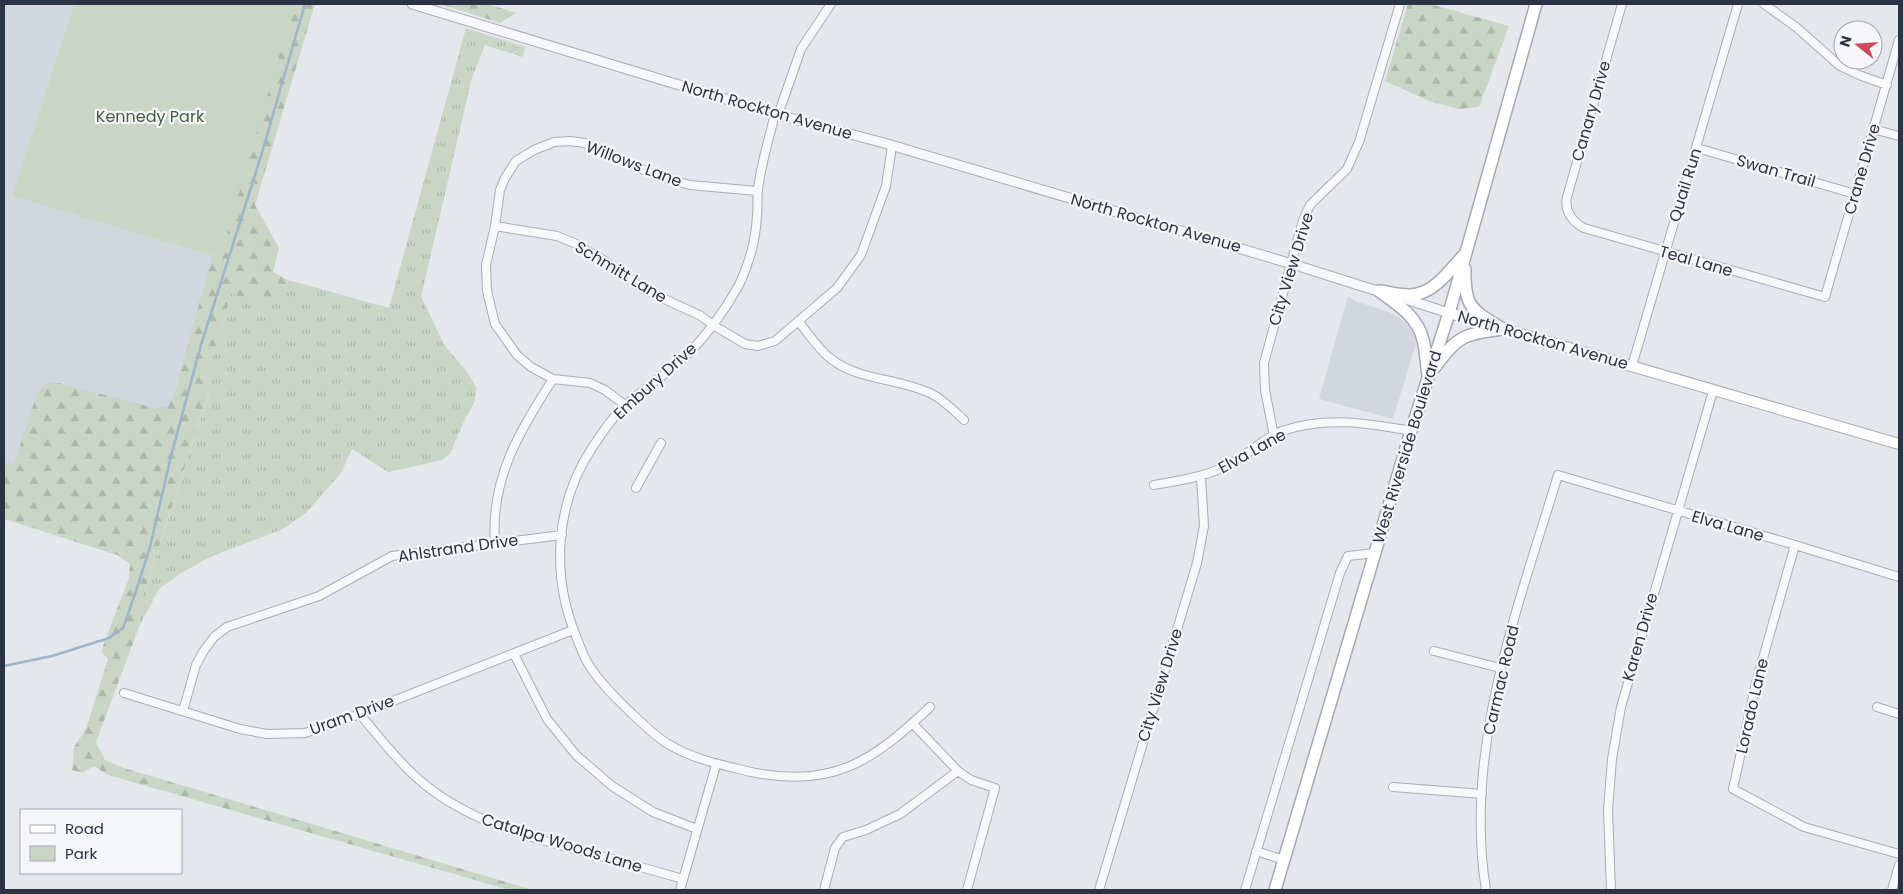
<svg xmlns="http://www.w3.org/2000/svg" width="1903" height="894" viewBox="0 0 1903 894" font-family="Poppins,sans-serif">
	<defs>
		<pattern id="grass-tufts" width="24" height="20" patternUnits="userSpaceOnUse" patternTransform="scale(1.25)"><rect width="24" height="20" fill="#c9d6c5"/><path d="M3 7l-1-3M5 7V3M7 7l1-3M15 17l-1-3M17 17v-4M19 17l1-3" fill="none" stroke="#adb8ab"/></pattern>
		<pattern id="forest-firs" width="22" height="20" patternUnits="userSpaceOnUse" patternTransform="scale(1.25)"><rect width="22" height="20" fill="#c9d6c5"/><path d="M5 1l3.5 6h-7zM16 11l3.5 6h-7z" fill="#adb8ab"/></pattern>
	</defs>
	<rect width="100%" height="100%" fill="#e4e7ec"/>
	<path fill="#d2d6de" d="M4,4H74L12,196L220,258L129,555L4,517Z
		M1348,296L1355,301L1389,312L1401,319L1409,326L1417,340L1393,419L1319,399Z"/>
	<path fill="url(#grass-tufts)" d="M466,28L525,47L523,57L485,45L472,77L421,297L445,346L468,373L476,387L475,401L463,423L450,454L442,460L388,472L352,449L341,473L306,513L283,529L210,557L181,573L159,589L139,627L141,602L210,390L205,382L231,293L284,295L288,280L389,308Z"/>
	<path fill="url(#forest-firs)" d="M293,4H315L255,205L279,248L273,272L288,280L284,295L261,302L231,294L205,382L210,389L141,602L139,627L96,742L105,760L124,768L533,890H510L108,775L94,766L82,773L72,770L74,747L86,729L108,659L101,651L129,578L130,564L117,555L4,519V462L14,464L38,391L46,383H59L155,408L167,407L174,396L217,239Z
		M440,4H488L516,13L500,23Z
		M1408,4H1430L1509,26L1479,107L1458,109L1429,101L1385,81Z"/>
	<path fill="#c9d6c5" d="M74,4H294L220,258L12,196Z"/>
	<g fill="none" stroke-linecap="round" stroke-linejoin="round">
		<path stroke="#9fb4cc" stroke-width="2.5" d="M4,666L52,656L109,638L123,628L134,597L150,547L171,456L201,345L261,156L305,4"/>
		<defs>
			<path id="minor" d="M1622,4L1567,197C1564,210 1572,222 1584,228L1825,297L1899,40
				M1764,4L1796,27L1840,66L1859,75L1887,85
				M775,114C769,139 761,164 758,189C757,198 758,207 757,215C756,238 749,264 739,285C725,310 707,335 687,355C668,373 646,387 627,404C613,416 602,433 592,448C555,504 551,575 576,636C579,644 582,652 586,660C596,678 611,693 625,707C639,720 652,734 668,744C695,760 722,765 751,772C833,789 873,761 930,707
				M778,115L801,49L831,4
				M1873,129L1899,136
				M1697,148L1855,194
				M495,226L557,236L574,243L605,261L643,289L701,316L713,325L745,344L758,346L775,341L837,288L861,255L886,186L892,146
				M798,321C808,333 818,349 831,359C859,381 900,378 932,394C944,400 954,411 964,420
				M1632,366L1738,4
				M625,405L605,390L590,383L553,379L531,367L517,355L495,324L487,291L486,265L495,226L500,190L505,178L516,161L534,150L554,142L570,141L585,143L657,176L690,185L757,191
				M1274,436L1265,390L1264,363L1303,220L1310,205L1347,169L1359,142L1400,4
				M1154,485C1184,480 1211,476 1237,460C1252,451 1266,437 1282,431C1325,416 1368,423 1411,431
				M636,488L661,443
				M495,543C490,479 520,430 553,379
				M1795,545L1756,683L1733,789L1804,827L1899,854
				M1434,651L1500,668
				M514,654L547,719L576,755L612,786L653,812L697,829
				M124,693L240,729L267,734L305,733L360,714L573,630
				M1877,707L1899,714
				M183,711L196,665L203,652L214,637L227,627L319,596L392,556L562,535
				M360,714C377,735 395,758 416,777C461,818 519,834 577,850C613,859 648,869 683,879
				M913,724L958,771L971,780L995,788L967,890
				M1393,787L1482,794
				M1256,851L1284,860
				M680,890L716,765
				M824,890L835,848L843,837L866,830L900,814L958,771
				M1099,890L1197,563L1204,526L1201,477
				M1245,890L1340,573L1348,556L1375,553
				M1486,890C1463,749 1518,608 1558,475L1795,545L1899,577
				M1611,890L1608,810L1612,759L1621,707L1713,391
				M1892,890L1899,865"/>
			<path id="tertiary" d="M412,4L775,114L884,143L1292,264L1384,293
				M1399,297L1449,313"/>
			<path id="secondary" d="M1449,313L1899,444"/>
			<path id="primary" d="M1465,269C1464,308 1472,310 1503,329
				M1379,291C1397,304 1418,317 1423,340C1426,351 1426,363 1428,375
				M1381,291C1392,293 1406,297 1417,294C1437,290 1451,268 1465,254
				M1435,367C1458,335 1465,334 1503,329
				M1275,890L1411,431L1449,313L1536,4"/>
		</defs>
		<use href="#minor" stroke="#a9aeb7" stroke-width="10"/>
		<use href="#tertiary" stroke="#a9aeb7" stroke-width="11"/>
		<use href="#secondary" stroke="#a9aeb7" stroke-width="12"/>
		<use href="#primary" stroke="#a3abb8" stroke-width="14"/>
		<use href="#minor" stroke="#f7f8fa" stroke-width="8"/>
		<use href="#tertiary" stroke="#f7f8fa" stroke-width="9"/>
		<use href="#secondary" stroke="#fff" stroke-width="10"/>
		<use href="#primary" stroke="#fff" stroke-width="11"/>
	</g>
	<g text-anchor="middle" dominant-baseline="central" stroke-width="4.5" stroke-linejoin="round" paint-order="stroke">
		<g font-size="16" fill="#2b3445" stroke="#f4f6f9">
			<text transform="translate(767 110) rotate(16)">North Rockton Avenue</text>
			<text transform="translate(1591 111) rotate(-74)">Canary Drive</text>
			<text transform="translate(634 164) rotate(21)">Willows Lane</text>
			<text transform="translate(1862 169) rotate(-74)">Crane Drive</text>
			<text transform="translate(1776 171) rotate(16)">Swan Trail</text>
			<text transform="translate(1685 185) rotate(-73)">Quail Run</text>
			<text transform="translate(1156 223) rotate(16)">North Rockton Avenue</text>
			<text transform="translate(1696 261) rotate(16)">Teal Lane</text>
			<text transform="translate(1291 269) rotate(-73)">City View Drive</text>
			<text transform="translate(621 272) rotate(31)">Schmitt Lane</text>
			<text transform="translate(1543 340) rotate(16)">North Rockton Avenue</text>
			<text transform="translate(655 381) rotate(-42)">Embury Drive</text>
			<text transform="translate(1407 447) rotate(-73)">West Riverside Boulevard</text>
			<text transform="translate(1252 451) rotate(-29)">Elva Lane</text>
			<text transform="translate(1728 526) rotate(16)">Elva Lane</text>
			<text transform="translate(458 548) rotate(-8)">Ahlstrand Drive</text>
			<text transform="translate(1640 637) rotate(-74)">Karen Drive</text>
			<text transform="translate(1501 680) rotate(-77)">Carmac Road</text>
			<text transform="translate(1160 685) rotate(-73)">City View Drive</text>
			<text transform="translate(1752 706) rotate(-77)">Lorado Lane</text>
			<text transform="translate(352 715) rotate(-20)">Uram Drive</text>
			<text transform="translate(562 843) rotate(17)">Catalpa Woods Lane</text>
		</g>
		<g font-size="16" fill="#3f6138" stroke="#f4f6f9">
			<text x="150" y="116">Kennedy Park</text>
		</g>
	</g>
	<rect width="1903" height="894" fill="none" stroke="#2b3445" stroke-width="10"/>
	<rect x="20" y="809" width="162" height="65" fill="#f4f6f9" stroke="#a4a8b1"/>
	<rect x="30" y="825" width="25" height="8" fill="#ffffff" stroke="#a4a8b1"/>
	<text x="65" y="834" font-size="15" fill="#2b3445">Road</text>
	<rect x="30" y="846" width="25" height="15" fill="#c9d6c5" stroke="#a4a8b1"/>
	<text x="65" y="859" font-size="15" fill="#2b3445">Park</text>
	<g transform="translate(1858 45) rotate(287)"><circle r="24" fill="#f4f6f9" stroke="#a4a8b1"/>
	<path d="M0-4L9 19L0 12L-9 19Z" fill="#d1495b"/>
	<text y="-8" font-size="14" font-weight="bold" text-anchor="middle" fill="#2b3445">N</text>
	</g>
</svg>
